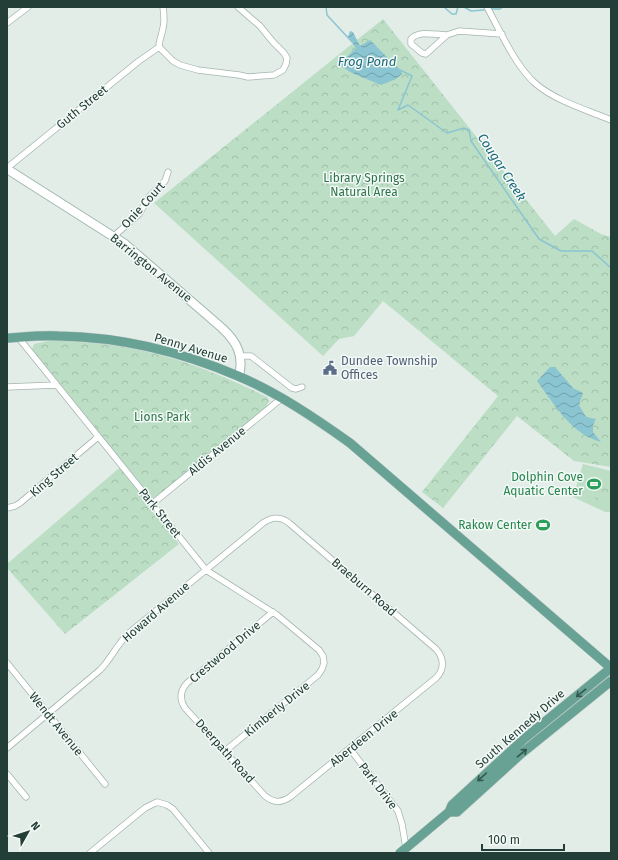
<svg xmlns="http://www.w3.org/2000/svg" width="618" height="860" viewBox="0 0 618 860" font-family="'Fira Sans',sans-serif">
	<defs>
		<pattern id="park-crowns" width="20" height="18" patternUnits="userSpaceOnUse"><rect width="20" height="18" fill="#bbdec5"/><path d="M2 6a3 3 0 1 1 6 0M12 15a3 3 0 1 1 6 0" fill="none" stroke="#a0c0aa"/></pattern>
		<pattern id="water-waves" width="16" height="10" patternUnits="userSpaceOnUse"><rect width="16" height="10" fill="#8bc5d1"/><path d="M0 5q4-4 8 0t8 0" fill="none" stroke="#71a1aa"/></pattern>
	</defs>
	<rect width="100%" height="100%" fill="#e2ede8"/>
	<path fill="#bbdec5" d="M583,464L611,471V512H605L573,497Z"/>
	<path fill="url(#park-crowns)" d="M383,19L555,236L574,219L601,234L611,237V467L574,461L517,416L443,508L422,492L498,396L383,301L354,336L339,339L323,356L154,203Z
		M53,340C78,342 104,343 129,348C178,357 223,375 267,397L269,401L266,407L147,504L179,544L65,634L7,568V564L124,464L32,349L34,344Z
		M601,477L611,480V487L607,497L608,499L605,502L595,499Z"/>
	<path fill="url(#water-waves)" d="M350,31L353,32L360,46L370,40L401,71L402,74L396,79L381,85L352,73L339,65L356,48L348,37Z
		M550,367H555L573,388L583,393L579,405L586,417L596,419L593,425V432L601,442C571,434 554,404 537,381Z"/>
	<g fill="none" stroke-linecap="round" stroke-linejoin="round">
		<path stroke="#8bc5d1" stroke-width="1.5" d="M326,7L327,15L352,42
			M444,7L452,14H456L458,7
			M464,7L471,11L484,10
			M492,9H500L503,7
			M398,69L412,76L398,110L408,105L447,133L464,128L469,130L471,141L539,239L561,251H592L611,268"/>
		<defs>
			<path id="street" d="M487,7C500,31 516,67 536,84C556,101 587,110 611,120
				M7,23L28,7
				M447,35C436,35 419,30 411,39V44L422,53L426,54L447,35L459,31L502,34
				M159,47L173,61L180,65L198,70L239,75L248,77L274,75L283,70L286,64L287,58L284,53L273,42L260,26L238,7
				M159,47C159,40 162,35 163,28C165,21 164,14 163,7
				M7,168L139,61L159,47
				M114,236L139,214L149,197L165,181L168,172
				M18,337L206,570L277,615L319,650L323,656L324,663L322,669L318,675L225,751
				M240,356H251L292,388L296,389L302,387
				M7,387L56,385
				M152,504L282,398
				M7,508L15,506L20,503L98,437
				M7,663L105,784
				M7,748L100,670C111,659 117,644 129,633L263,523C272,517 280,516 289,523L436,649C444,658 445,669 436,678L290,797C281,803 274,803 265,796L185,708C179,699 180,691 187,683L273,612
				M350,749L398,811L402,824L406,848
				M7,774L26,797
				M90,853L145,808L157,802L167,805L173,809L209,853"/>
			<path id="secondary" d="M7,169L125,244L222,328C237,342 244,355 239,376"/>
			<path id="primary" d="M7,338C24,337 41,335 59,336C120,337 182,352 238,376C278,393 315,418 350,443L611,668
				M449,812H457L522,753L611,681
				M400,853L449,812L452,805L525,738L611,668"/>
		</defs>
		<use href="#street" stroke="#a5b5af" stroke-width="7"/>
		<use href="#secondary" stroke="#a1b8b1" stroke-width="10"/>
		<use href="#primary" stroke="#c1c9c7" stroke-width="10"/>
		<use href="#street" stroke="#fff" stroke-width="5.5"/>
		<use href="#secondary" stroke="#fff" stroke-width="8"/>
		<use href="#primary" stroke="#67a294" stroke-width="9"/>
	</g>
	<defs><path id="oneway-shaft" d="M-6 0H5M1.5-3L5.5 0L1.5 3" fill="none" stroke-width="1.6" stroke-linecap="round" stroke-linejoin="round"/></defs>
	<g stroke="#33574e">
		<use href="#oneway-shaft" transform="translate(581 693) rotate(141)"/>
		<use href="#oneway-shaft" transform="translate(522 753) rotate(-40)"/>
		<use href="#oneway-shaft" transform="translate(482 777) rotate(138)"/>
	</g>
	<defs>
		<symbol id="civic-bare" viewBox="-9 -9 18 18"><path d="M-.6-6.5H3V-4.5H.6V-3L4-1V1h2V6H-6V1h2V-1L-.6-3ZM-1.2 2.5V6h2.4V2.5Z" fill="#5c6f8a" stroke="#f3f9f6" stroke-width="2.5" paint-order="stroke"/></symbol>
		<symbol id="stadium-bare" viewBox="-9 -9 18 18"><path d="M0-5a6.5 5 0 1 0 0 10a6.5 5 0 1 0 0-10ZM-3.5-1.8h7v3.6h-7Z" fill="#2e9e5b" stroke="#f3f9f6" stroke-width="2.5" paint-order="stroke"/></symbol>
	</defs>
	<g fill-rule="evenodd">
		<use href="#civic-bare" x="320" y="358" width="20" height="20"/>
		<use href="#stadium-bare" x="584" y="474" width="20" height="20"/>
		<use href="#stadium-bare" x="533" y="515" width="20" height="20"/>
	</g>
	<g text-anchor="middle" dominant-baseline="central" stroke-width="3" stroke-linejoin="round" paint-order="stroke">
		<g font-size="12" fill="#223e37" stroke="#f3f9f6">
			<text transform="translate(82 107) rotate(-39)">Guth Street</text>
			<text transform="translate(143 205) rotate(-48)">Onie Court</text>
			<text transform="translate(151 268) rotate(39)">Barrington Avenue</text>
			<text transform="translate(191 348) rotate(17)">Penny Avenue</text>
			<text transform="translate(217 451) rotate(-39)">Aldis Avenue</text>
			<text transform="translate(54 475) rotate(-41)">King Street</text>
			<text transform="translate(160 513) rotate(51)">Park Street</text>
			<text transform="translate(364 587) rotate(41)">Braeburn Road</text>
			<text transform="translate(156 612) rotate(-41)">Howard Avenue</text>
			<text transform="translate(225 652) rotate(-40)">Crestwood Drive</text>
			<text transform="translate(277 709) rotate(-39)">Kimberly Drive</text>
			<text transform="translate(56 724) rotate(51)">Wendt Avenue</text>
			<text transform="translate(520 729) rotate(-41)">South Kennedy Drive</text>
			<text transform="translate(364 738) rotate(-39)">Aberdeen Drive</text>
			<text transform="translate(225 751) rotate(48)">Deerpath Road</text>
			<text transform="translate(378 786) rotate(53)">Park Drive</text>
		</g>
		<g font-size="12" fill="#2c754a" stroke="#f3f9f6">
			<text x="364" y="178">Library Springs<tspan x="364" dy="14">Natural Area</tspan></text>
			<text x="162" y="417">Lions Park</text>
		</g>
		<g font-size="12" fill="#4e5e75" stroke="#f3f9f6" text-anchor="start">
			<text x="341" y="361">Dundee Township<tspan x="341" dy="14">Offices</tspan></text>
		</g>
		<g font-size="12" fill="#27864d" stroke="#f3f9f6" text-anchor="end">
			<text x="583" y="477">Dolphin Cove<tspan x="583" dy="14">Aquatic Center</tspan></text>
			<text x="532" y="525">Rakow Center</text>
		</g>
		<g font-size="13" font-style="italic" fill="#1c687a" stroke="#f3f9f6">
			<text x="367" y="61">Frog Pond</text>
			<text transform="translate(502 167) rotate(57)">Cougar Creek</text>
		</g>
	</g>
	<rect width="618" height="860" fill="none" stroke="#223e37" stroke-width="16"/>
	<g transform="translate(28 832) rotate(51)" stroke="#f3f9f6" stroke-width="3" paint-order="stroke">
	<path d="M0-3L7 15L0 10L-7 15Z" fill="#223e37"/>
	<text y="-6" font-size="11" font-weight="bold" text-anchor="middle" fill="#223e37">N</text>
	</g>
	<path d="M482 844v6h82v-6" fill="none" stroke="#223e37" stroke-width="2"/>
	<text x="488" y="844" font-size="12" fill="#223e37" stroke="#f3f9f6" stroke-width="3" paint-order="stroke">100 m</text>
</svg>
